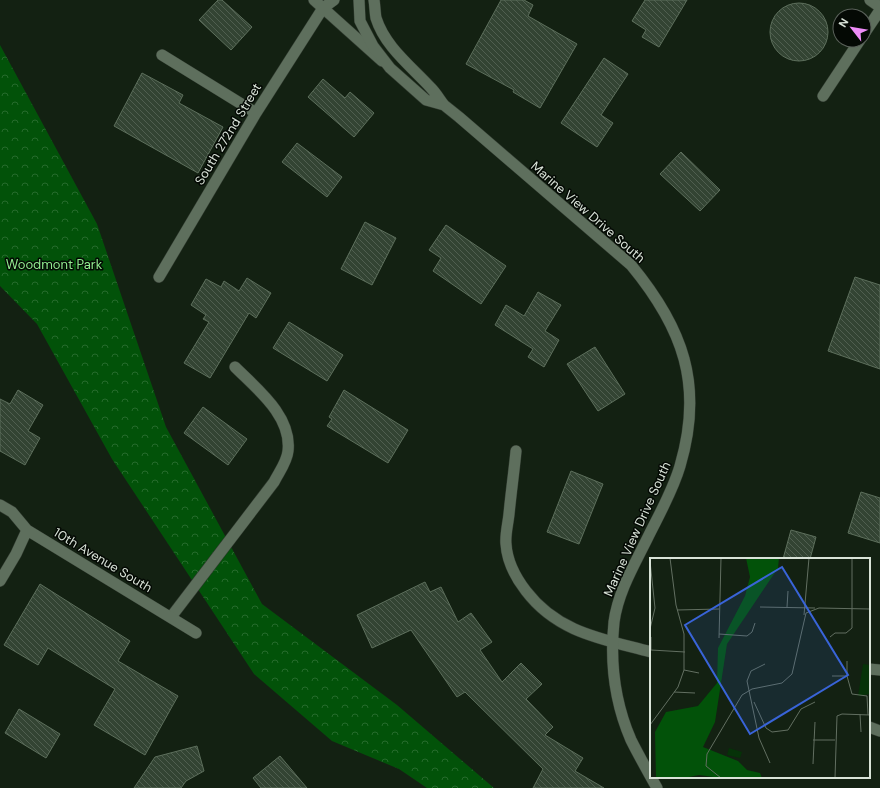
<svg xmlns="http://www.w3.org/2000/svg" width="880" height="788" viewBox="0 0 880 788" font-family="'DM Sans',sans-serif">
	<defs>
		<pattern id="forest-crowns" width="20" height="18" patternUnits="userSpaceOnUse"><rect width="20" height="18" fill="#025209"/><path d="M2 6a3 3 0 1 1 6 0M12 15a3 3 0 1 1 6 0" fill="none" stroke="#266b2c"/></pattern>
		<pattern id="building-back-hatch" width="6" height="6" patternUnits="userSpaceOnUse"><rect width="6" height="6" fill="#343"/><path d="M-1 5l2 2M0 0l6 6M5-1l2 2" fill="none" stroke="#505f50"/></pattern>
	</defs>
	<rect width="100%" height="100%" fill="#132112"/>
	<path fill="url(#forest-crowns)" d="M0,45L97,224L166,427L262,604L397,705L494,788H427L399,769L332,741L254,674L112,459L37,324L0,286Z"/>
	<path fill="url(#building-back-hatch)" stroke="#5d6f5c" d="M218,0H222L252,27L231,50L199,20Z
		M501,0H524L533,5L528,16L577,44L540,108L513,92L514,90L466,64Z
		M645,0H687L659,47L642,37L646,30L632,21Z
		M770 32a29 29 0 1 1 58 0a29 29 0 1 1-58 0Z
		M604,58L628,74L601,115L613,123L597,147L561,123Z
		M142,73L183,95L179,103L223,127L198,173L114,126Z
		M323,79L345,98L350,92L374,113L354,137L308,97Z
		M297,143L342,177L327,197L282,162Z
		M681,152L720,190L700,211L660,174Z
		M365,222L396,238L372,285L341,269Z
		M446,225L506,266L481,304L433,271L441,258L429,250Z
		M855,277L880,285V369L828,351Z
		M247,278L271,293L256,318L249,313L210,378L184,363L209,322L203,319L206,315L191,305L206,279L221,287L224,281L239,291Z
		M538,292L561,305L545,331L559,340L544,367L528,357L533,349L495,325L506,305L524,316Z
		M289,322L343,355L327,381L273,348Z
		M595,347L625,394L598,411L567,364Z
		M18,390L43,405L28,431L40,438L25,465L0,451V399L10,404Z
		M344,390L408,430L388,463L327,426L332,419L329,417Z
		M203,407L247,439L228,465L184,433Z
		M571,471L603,484L579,544L547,532Z
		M861,492L880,498V543L848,533Z
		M791,530L816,537L810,559H783Z
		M425,582L430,592L441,587L458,622L471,613L492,642L480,650L502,682L521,663L542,684L526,699L553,727L545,735L583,758L575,771L604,788H533L543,769L465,692L457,697L411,630L372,648L357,615Z
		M40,584L130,641L118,661L178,696L145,755L94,725L115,689L48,648L38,665L4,645Z
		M19,709L60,734L46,758L5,733Z
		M197,746L204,771L186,781L181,788H134L155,757Z
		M280,756L307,788H261L253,778Z"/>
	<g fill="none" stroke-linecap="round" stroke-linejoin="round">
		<defs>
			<path id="service" d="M870,0L880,7
				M864,34L880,10
				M823,96L860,40
				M171,617L274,482C279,472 287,462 288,451C292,416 257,389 235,367
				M869,669L880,670"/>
			<path id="minor" d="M314,0L382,61
				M162,55L256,113
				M159,277L256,113L323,8L334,0
				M516,451C514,472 511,493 509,514C508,524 505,535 506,544C507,561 516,578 526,591C558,633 603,639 651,652
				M0,505L12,512L27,530L196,633
				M0,581L16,554L27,530
				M869,727L880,731"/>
			<path id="secondary" d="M359,0L360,21L373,46L390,68L426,100L444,105L459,117L631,265C683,328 704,385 680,466C673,490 660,513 649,535C636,562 618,591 614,622C610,661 615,703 631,740C639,756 648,772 657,788
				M374,0C375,6 375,13 376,18C385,47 412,67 431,88C436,93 440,100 444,105"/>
		</defs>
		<use href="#service" stroke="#313b30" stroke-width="12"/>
		<use href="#minor" stroke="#313b30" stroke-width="12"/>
		<use href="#secondary" stroke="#313b30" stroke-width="12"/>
		<use href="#service" stroke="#5e6f5d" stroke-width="11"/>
		<use href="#minor" stroke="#5e6f5d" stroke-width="11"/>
		<use href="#secondary" stroke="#5e6f5d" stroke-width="11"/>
	</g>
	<g text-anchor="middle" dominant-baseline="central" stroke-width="3" stroke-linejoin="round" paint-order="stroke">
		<g font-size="13" fill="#d9e3d8" stroke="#040904">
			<text transform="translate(228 134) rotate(-59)">South 272nd Street</text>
			<text transform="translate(588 212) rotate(41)">Marine View Drive South</text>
			<text transform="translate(637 529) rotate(-66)">Marine View Drive South</text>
			<text transform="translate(103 560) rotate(31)">10th Avenue South</text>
		</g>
		<g font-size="13" fill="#92ed90" stroke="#040904">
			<text x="54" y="264">Woodmont Park</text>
		</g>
	</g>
	<g transform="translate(650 558)">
		<rect width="220" height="220" fill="#132112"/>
		<path d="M96,0H129L128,10L77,86L65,164L53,189L88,203L97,212L110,215L112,220H71L49,217L34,220H6L5,174L16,154L48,148L67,125L68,90L95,38L100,19Z" fill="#025209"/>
		<path d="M213,106L220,107V136L208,138Z" fill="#063208"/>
		<path d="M79,190L92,194L90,200L77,197Z" fill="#063208"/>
		<path fill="none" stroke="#626f61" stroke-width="1" d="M0,3L5,50L0,71M110,49L165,50M137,49L138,33M27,52L69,51M154,57L159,0M69,76L97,78L102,74L105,65M1,79V92L35,94M180,79L185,75H196L202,70V0M69,80L71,0M115,106L101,113L97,123L109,180L120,205M34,112L49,115M182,118H197L202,136L217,138L218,157M197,118V103M24,134L45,135M104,144L116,170L122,174L138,172L151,151L165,144M210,156L211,174M0,167L28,129L34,112V76L26,47L20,0M163,182H185M163,206L165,164M71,220L56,208L57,196L92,137L102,131L132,125L142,116L156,55L169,50L220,51M185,220L187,158L192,156L220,157"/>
		<path fill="#3964d8" fill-opacity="0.15" stroke="#3964d8" stroke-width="2" d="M132,9L198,117L100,176L35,67Z"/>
		<rect width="220" height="220" fill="none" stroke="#d9e3d8" stroke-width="2"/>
	</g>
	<g transform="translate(852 28) rotate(301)"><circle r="19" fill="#040904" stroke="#596059"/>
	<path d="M0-3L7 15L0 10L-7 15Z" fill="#ee8cf8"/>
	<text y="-6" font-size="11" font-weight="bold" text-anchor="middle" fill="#d9e3d8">N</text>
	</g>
</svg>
